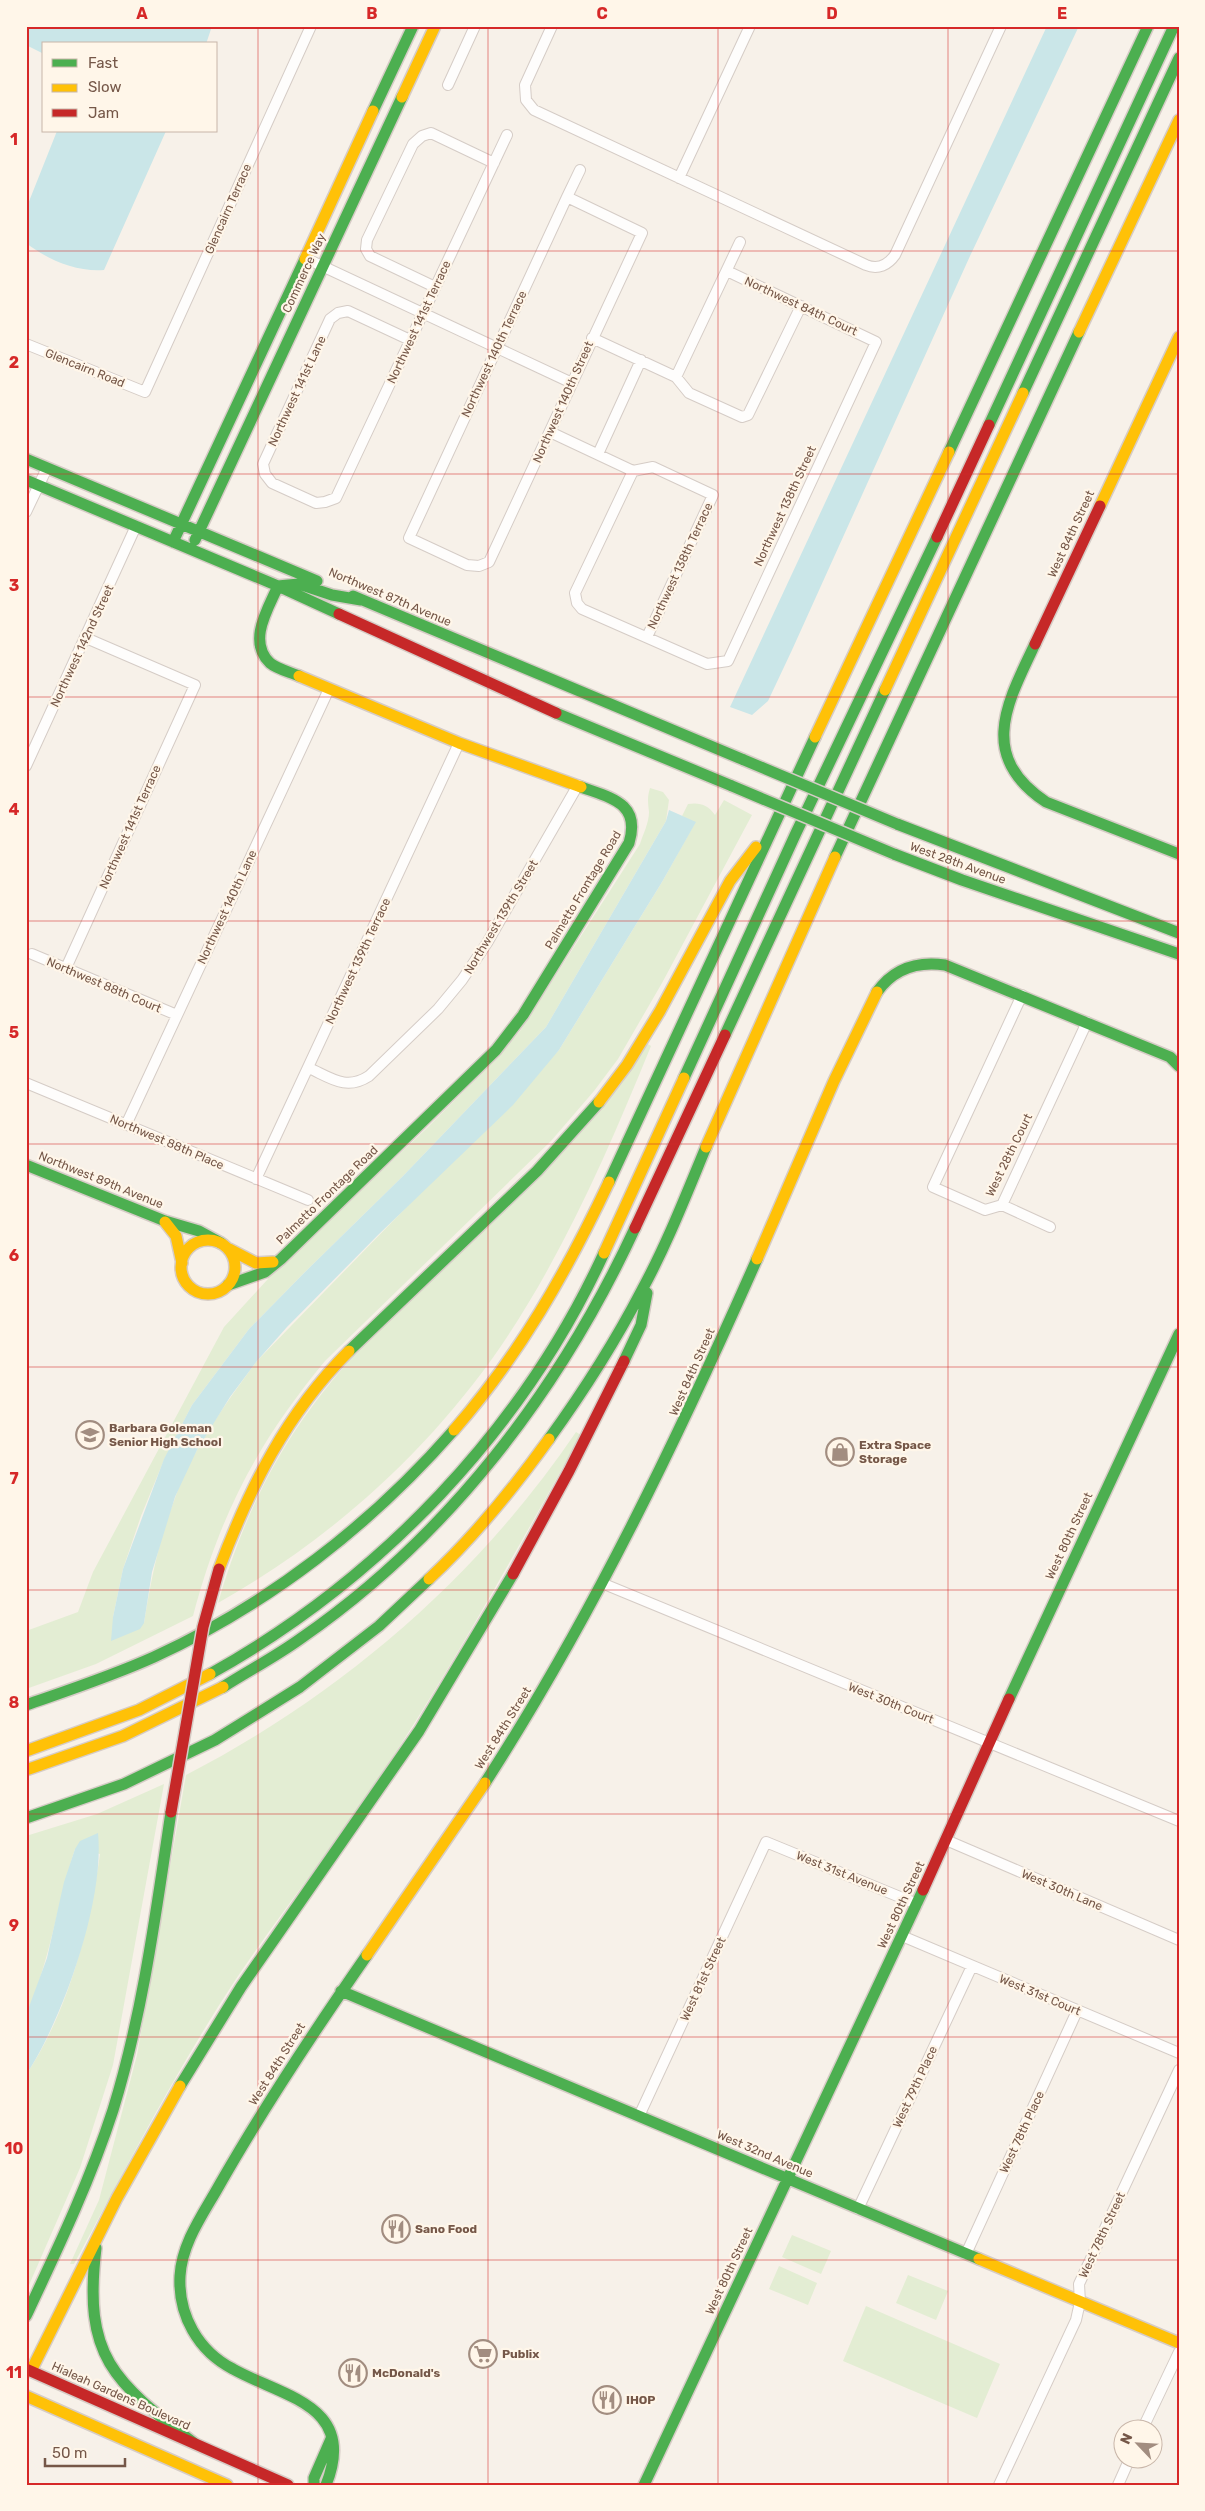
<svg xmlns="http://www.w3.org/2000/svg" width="1205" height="2511" viewBox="0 0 1205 2511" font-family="Rubik,sans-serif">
	<rect width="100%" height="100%" fill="#f7f1e9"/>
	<path fill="#e3edd3" d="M650,788L663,792L669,800L666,821L546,1027L403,1176L304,1273L249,1329L192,1405L164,1460L141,1516L123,1569L113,1617L144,1623C151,1580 159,1539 175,1498C193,1448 226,1403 257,1361L559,1050L662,882L695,823L682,816L688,804C700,802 708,805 715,815L724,800L752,815L662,983L618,1059L594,1091L551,1141L325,1361C258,1442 220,1514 193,1616L96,1664L26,1689V1631L78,1612L93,1572L224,1327L278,1268L426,1129L497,1058L520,1031L640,844C643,834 649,823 649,812C648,802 647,798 650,788Z
		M648,1044L651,1046C609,1149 564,1253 501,1346C428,1452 330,1540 218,1603C237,1537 264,1475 303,1419C347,1356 404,1303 457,1247C521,1180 584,1112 648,1044Z
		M576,1432L581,1435C517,1549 455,1663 383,1772C337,1843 283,1909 236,1979C176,2070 126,2168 74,2264H70L99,2200L137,2055L186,1775C341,1695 478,1577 576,1432Z
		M164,1784L113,2065L80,2168L26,2292V2075C69,2010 89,1930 100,1854L75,1849C57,1904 50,1962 26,2015V1836L97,1814Z
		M792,2235L831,2251L821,2274L782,2257Z
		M779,2266L817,2283L808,2305L769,2289Z
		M908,2275L948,2291L936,2320L896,2303Z
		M866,2306L1000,2364L977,2418L843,2361Z"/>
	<path fill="#cae6e8" d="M26,26H212L206,44H44V54L26,45Z
		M1047,26H1079L970,256L792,650L768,701L752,715L730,707Z
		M57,131H166L104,270C76,272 48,260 26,243V209Z
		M669,810L696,822L662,882L559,1050L513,1105L378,1235L287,1327L257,1361L230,1397L197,1450L175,1497L152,1572L144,1623L140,1629L111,1641L113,1617L123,1569L164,1459L192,1405L249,1329L304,1273L403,1176L546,1027L666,821Z
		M98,1833C105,1900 63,2019 26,2075V2015L47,1958L64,1882L75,1849L80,1841Z"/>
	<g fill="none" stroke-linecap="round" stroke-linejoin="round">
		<defs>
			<path id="street" d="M552,26L525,85L526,100L534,110L866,265C878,270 888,265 895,255L1001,26
				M448,85L475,26
				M679,178L750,26
				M567,197L642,233L489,562L479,566L467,565L409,538L567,197L580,170
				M305,258L572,383
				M435,287L370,256L366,249L367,240L413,144L422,136L431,133L494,163
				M592,338L676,377L689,393L742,417L748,415L801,306
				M410,340L348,311L338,313L330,319L263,464L265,474L272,483L316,503L325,502L336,498L507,135
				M26,344L145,392L311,26
				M676,377L740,242
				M550,432L633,471L653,467L713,495L647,637
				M598,454L641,360
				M633,471L575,593L577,603L582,609L707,664L728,661L876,342L727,271
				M26,512L47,468
				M26,766L136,526
				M32,954L177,1015
				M66,968L195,685L86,638
				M1022,995L933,1187L985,1210L1002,1205L1087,1022
				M309,1068C331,1078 346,1091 369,1076L438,1009L462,980L487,943L578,785
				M26,1083L308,1200
				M126,1125L329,689
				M256,1179L459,743
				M1002,1205L1050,1227
				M604,1584L1179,1821
				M946,1840L1179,1940
				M902,1936L1179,2053
				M639,2116L766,1842L917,1904
				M858,2209L972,1966
				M966,2254L1077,2011
				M1143,2428L1179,2352
				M999,2485L1076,2320L1080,2302L1079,2284L1179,2070
				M1118,2485L1130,2458"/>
			<path id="fast" d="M373,111L413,26
				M1023,393L1179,58
				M989,425L1174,26
				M949,452L1148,26
				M26,459L317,581
				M26,480L278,586L339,614
				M195,540L402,97
				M173,542L305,259
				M353,596L744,760
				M1035,644C1007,703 977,756 1046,802L1179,854
				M299,676C290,672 277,669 270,663C247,641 268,609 278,586L299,584L332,595L361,600
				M556,713L732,786
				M897,824L1179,933
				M894,854L962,880L1179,954
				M835,857L1079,332
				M877,992C894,968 917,961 945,965L1170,1057L1179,1066
				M725,1035L885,690
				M684,1078L796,833L937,537
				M26,1165L165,1221L199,1231L221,1243
				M609,1182L815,737
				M228,1285L265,1272L281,1259L496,1050L523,1015L629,843C641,803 611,798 581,787
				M349,1351L537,1171L599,1102
				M624,1361L641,1325L647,1293
				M549,1439C583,1392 615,1342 642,1290C667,1244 686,1195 706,1147
				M210,1674C379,1580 523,1430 604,1253
				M223,1687C248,1671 275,1657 300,1639C448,1537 560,1390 635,1228
				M1009,1699L1179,1334
				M26,1705C69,1690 112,1676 154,1657C269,1604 371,1525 454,1430
				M485,1783C592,1617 677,1440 757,1259
				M26,1818L124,1784L215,1740L300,1687L379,1626L429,1579
				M341,1991L979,2259
				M180,2086L241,1987L419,1731L513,1574
				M96,2248C83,2357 113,2381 194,2443
				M26,2316C58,2248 90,2181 113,2110C143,2013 156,1912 171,1812
				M314,2485V2478L331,2439
				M326,2485C358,2405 283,2397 233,2369C198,2351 178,2315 180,2276C182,2242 204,2213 220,2184C265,2105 315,2030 367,1955
				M644,2485L923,1890"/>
			<path id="slow" d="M402,97L435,26
				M305,259L373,111
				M1079,332L1179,120
				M1100,506L1179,337
				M299,676L459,743L581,787
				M885,690L1023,393
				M815,737L949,452
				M599,1102L627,1065L660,1011L730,881L756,847
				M706,1147L835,857
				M165,1222L176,1236L182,1263
				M181 1267a27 27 0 1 1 54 0a27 27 0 1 1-54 0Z
				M229,1249L256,1263L273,1262
				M604,1253L684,1078
				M757,1259L834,1081L877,992
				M454,1430C519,1356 567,1271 609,1182
				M219,1569C250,1487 286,1414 349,1351
				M429,1579C474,1537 513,1489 549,1439
				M26,1751L139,1710L210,1674
				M26,1770L123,1736L223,1687
				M367,1955L485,1783
				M979,2259L1179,2343
				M31,2371L117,2198L180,2086
				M26,2396L227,2485"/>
			<path id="jam" d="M937,537L989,425
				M339,614L556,713
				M1035,644L1100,506
				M635,1228L725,1035
				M513,1574L569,1471L624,1361
				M923,1890L1009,1699
				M26,2369L288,2485"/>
		</defs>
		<use href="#street" stroke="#d5ccc6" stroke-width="12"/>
		<use href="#fast" stroke="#d6ccc6" stroke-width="14"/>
		<use href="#slow" stroke="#d6ccc6" stroke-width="14"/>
		<use href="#jam" stroke="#d6ccc6" stroke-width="14"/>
		<use href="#street" stroke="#fefdfc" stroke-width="10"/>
		<use href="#fast" stroke="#4caf50" stroke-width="11"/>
		<use href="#slow" stroke="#ffc107" stroke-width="11"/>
		<use href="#jam" stroke="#c62828" stroke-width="11"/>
		<defs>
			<path id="fast-bridge" d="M744,760L897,824
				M732,786L894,854"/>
			<path id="jam-bridge" d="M171,1812L203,1627L219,1569"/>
		</defs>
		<use href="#fast-bridge" stroke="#d6ccc6" stroke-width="14" stroke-linecap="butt"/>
		<use href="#jam-bridge" stroke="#d6ccc6" stroke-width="14" stroke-linecap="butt"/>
		<use href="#fast-bridge" stroke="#4caf50" stroke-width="11"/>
		<use href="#jam-bridge" stroke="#c62828" stroke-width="11"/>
	</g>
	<path fill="none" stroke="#d62828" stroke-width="1" stroke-opacity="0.55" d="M258,26V2485M488,26V2485M718,26V2485M948,26V2485M26,251H1179M26,474H1179M26,697H1179M26,921H1179M26,1144H1179M26,1367H1179M26,1590H1179M26,1814H1179M26,2037H1179M26,2260H1179"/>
	<defs>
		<symbol id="school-ring" viewBox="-11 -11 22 22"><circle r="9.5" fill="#fff6e9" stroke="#a28d80" stroke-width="1.5"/><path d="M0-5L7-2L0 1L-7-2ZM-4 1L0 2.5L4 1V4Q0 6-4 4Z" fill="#a28d80"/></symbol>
		<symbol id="shop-ring" viewBox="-11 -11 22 22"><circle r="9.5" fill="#fff6e9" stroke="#a28d80" stroke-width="1.5"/><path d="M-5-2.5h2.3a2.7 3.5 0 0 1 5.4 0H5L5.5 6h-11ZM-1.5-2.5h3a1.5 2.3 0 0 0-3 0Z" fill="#a28d80"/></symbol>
		<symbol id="restaurant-ring" viewBox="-11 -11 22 22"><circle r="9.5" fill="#fff6e9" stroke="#a28d80" stroke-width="1.5"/><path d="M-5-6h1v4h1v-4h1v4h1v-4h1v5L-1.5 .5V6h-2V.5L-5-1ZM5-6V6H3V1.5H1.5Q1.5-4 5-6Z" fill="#a28d80"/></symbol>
		<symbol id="supermarket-ring" viewBox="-11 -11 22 22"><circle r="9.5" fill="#fff6e9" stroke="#a28d80" stroke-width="1.5"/><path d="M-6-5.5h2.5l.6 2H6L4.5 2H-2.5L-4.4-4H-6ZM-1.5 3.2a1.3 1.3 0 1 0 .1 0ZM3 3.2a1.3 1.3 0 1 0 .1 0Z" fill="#a28d80"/></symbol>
	</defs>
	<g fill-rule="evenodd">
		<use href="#school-ring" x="74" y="1419" width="32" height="32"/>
		<use href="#shop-ring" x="824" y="1436" width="32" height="32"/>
		<use href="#restaurant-ring" x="380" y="2213" width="32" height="32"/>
		<use href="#supermarket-ring" x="467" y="2338" width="32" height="32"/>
		<use href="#restaurant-ring" x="337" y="2357" width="32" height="32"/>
		<use href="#restaurant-ring" x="591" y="2384" width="32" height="32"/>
	</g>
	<g text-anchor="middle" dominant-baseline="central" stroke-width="4.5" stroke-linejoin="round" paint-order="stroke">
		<g font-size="12" fill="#755748" stroke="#fff6e9">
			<text transform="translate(228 209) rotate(-66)">Glencairn Terrace</text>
			<text transform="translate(304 273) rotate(-65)">Commerce Way</text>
			<text transform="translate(801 306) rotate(25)">Northwest 84th Court</text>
			<text transform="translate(419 322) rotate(-65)">Northwest 141st Terrace</text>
			<text transform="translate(494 354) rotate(-65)">Northwest 140th Terrace</text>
			<text transform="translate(85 368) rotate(22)">Glencairn Road</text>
			<text transform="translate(297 391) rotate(-65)">Northwest 141st Lane</text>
			<text transform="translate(563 402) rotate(-66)">Northwest 140th Street</text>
			<text transform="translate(785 506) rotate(-65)">Northwest 138th Street</text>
			<text transform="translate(1071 534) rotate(-65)">West 84th Street</text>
			<text transform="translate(680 566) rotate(-65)">Northwest 138th Terrace</text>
			<text transform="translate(390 597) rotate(23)">Northwest 87th Avenue</text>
			<text transform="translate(82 646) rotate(-65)">Northwest 142nd Street</text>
			<text transform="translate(130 827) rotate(-66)">Northwest 141st Terrace</text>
			<text transform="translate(958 863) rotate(20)">West 28th Avenue</text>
			<text transform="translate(583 890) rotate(-59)">Palmetto Frontage Road</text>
			<text transform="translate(227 907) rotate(-65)">Northwest 140th Lane</text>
			<text transform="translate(501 917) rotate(-59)">Northwest 139th Street</text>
			<text transform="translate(358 961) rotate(-65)">Northwest 139th Terrace</text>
			<text transform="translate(104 985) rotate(23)">Northwest 88th Court</text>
			<text transform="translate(167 1142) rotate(23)">Northwest 88th Place</text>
			<text transform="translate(1009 1155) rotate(-64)">West 28th Court</text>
			<text transform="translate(101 1180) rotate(22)">Northwest 89th Avenue</text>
			<text transform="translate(327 1195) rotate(-44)">Palmetto Frontage Road</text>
			<text transform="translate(692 1372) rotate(-66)">West 84th Street</text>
			<text transform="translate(1069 1536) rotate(-65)">West 80th Street</text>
			<text transform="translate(891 1703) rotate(22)">West 30th Court</text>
			<text transform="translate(503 1728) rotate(-58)">West 84th Street</text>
			<text transform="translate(842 1873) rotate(22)">West 31st Avenue</text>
			<text transform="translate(1062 1890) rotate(23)">West 30th Lane</text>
			<text transform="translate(901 1905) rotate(-65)">West 80th Street</text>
			<text transform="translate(703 1979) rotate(-65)">West 81st Street</text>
			<text transform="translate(1040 1995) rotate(23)">West 31st Court</text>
			<text transform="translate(277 2064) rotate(-58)">West 84th Street</text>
			<text transform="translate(915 2087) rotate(-65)">West 79th Place</text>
			<text transform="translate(1022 2132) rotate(-65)">West 78th Place</text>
			<text transform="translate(765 2154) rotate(23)">West 32nd Avenue</text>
			<text transform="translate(1102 2235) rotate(-65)">West 78th Street</text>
			<text transform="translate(729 2271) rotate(-65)">West 80th Street</text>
			<text transform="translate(121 2396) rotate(24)">Hialeah Gardens Boulevard</text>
		</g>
		<g font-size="12" font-weight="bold" fill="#755748" stroke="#fff6e9" text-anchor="start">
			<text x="109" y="1428">Barbara Goleman<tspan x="109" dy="14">Senior High School</tspan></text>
			<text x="859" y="1445">Extra Space<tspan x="859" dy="14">Storage</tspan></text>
			<text x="415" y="2229">Sano Food</text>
			<text x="502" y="2354">Publix</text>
			<text x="372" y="2373">McDonald's</text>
			<text x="626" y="2400">IHOP</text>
		</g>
	</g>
	<rect width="1205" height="2511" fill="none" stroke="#fff6e9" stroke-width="55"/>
	<rect x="42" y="42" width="175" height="90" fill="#fff6e9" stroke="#c8b6a9"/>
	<rect x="52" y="59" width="25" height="8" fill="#4caf50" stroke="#c8b6a9"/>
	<text x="88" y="68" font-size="15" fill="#755748">Fast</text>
	<rect x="52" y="84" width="25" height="8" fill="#ffc107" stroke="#c8b6a9"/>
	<text x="88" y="92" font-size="15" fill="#755748">Slow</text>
	<rect x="52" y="109" width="25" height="8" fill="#c62828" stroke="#c8b6a9"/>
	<text x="88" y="118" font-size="15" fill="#755748">Jam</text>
	<g transform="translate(1138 2444) rotate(295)"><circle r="24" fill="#fff6e9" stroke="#c8b6a9"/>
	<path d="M0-4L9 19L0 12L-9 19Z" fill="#a28d80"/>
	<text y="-8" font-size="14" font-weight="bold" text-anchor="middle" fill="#755748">N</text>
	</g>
	<path d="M45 2458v8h80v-8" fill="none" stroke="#755748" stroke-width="2.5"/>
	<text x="52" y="2458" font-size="15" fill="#755748" stroke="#fff6e9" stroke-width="4" paint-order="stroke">50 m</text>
	<rect x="28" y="28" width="1150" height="2456" fill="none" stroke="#d62828" stroke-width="2"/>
	<g font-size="16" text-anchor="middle" font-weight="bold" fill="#d62828">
		<text x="142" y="19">A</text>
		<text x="372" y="19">B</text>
		<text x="602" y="19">C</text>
		<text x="832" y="19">D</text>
		<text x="1062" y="19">E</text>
		<text x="14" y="145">1</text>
		<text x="14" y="368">2</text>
		<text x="14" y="591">3</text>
		<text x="14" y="815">4</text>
		<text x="14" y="1038">5</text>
		<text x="14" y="1261">6</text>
		<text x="14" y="1484">7</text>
		<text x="14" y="1708">8</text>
		<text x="14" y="1931">9</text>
		<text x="14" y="2154">10</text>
		<text x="14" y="2378">11</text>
	</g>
</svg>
